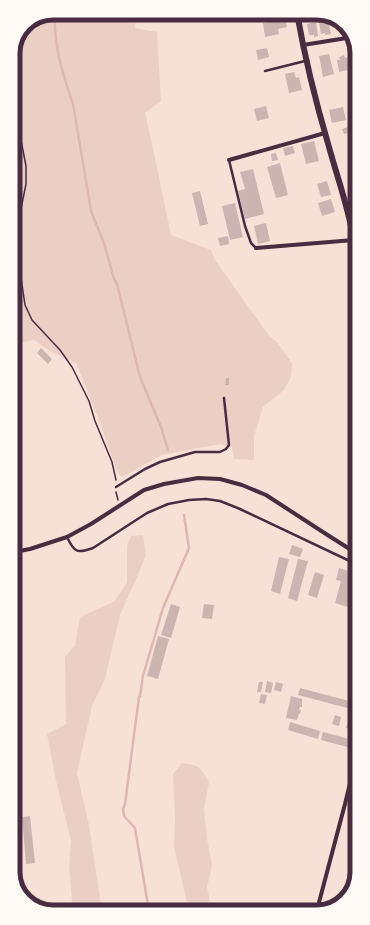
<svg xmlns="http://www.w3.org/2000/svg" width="370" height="925" viewBox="0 0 370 925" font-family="Arial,sans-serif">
	<rect width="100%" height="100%" fill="#f7e1d7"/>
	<path fill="#ebcfc5" d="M53,13H137L135,28L157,32L161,101L145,113L151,139L171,235L211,250L215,260L270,337L277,342L292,363L291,377L284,390L263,407L254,436V460L234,459L232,447L220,444L162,455L122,477L117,471L100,423L76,363C60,356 48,351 34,340L14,344L13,51L25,25Z
		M143,535L146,555L137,577L120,615L105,679L92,706L77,773L89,825L102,912H73L69,867L71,841L56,781L47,734L66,724L65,657L75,645L80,617L115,601L127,582V546L131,536Z
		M182,763C200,765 200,767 209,782L204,809L207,838L212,866L207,887L211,907L217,908L218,911H189L174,847L175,817L173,774Z"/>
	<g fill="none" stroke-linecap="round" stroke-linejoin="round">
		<path stroke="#dcb8b0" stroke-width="2.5" d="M55,13C53,44 63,75 73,104L91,211L104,243L114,279L117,284L140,377L161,427L168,450
			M149,911L135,828L124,816L123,809L125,804L139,697L140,696L143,676L163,608L189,548L184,515"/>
	</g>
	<path fill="#ccb4b1" d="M221,13H238V15L222,18Z
		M285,19L287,27L278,29L279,34L265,37L263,23Z
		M328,20L331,34L325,35V33L321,34L319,22Z
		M316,22L318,36L314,37V35H309L307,24Z
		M267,48L269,57L258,60L256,50Z
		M329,54L334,74L323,77L319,56Z
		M344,55L345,58L349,57L352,69L339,72L337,60H340L339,57Z
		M294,72L296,78L299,77L302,90L289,93L285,74Z
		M266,106L269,118L257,121L254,109Z
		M343,107L346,120L332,123L329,110Z
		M355,125V131L344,134L342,129Z
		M314,141L319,161L306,164L301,144Z
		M293,146L295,153L285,156L283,148Z
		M276,153L278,160L272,161L271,154Z
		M280,163L288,195L276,198L267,167Z
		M253,169L264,214L245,219L238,191L245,189L240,172Z
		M327,181L331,195L321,197L317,184Z
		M200,191L208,224L200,226L192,193Z
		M331,199L335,212L322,216L318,203Z
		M235,203L243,237L230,240L222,206Z
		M266,223L270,241L258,244L254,226Z
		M228,236L229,244L220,246L218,238Z
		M41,348L52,359L48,364L37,353Z
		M226,378H229V385H225Z
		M292,545L303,549L300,557L289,554Z
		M279,557L289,559L280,594L271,591Z
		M298,559L308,561L297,601L288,598Z
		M14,567H21L19,611H14Z
		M339,568L356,573V577L348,607L335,603L341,581L336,580Z
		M315,572L324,575L317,598L308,595Z
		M171,604L180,607L171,638L161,635Z
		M204,604L214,605L212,619L202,618Z
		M158,636L169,639L158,679L147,676Z
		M267,681L273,683L271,693L265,692Z
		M259,682H263L261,692H257Z
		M276,682L283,684L281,692L274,690Z
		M300,688L353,702L351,709L298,695Z
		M261,694L267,695L265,704L259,703Z
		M291,696L302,699V707H300L299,710H301L300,714H299L297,720L286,718Z
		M350,713L357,714V730L355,737L350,736L352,730L346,728Z
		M335,715L341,717L339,726L332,724Z
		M290,722L320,731L318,739L288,730Z
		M323,732L353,740L351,748L321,740Z
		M30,816L35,863L26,864L22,817Z
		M18,878L20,892L15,885V879Z"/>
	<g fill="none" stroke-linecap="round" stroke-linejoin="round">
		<path stroke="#4a2c40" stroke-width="1.5" d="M13,99L26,166V184L18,224V257L25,305L32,320L60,350L72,367L89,401L95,421L112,462L116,480
			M116,492L118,500"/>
		<path stroke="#4a2c40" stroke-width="2.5" d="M265,71L305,61
			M229,160L245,226L251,243L256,248
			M116,487L145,469L160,462L195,452H220L226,449L229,445L224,398
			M67,537C74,552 77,554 93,548L147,513L168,504L189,500L206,499L220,501L240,509L356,564"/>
		<path stroke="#4a2c40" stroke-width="4" d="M303,45L353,37
			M229,160L325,133
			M256,248L354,240
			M14,552L30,549L67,537L91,524L144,490L164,484L198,478L220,479L242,485L266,495L326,534L356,553
			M317,910L345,804L357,754"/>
		<path stroke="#4a2c40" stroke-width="6" d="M297,13C305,59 316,103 329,147C338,180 351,215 355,248"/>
	</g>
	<path d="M0 0H370V925H0ZM53 20H317A33 33 0 0 1 350 53V872A33 33 0 0 1 317 905H53A33 33 0 0 1 20 872V53A33 33 0 0 1 53 20Z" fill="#fffaf5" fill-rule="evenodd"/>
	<path fill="none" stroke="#4a2c40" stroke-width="5" d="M53 20H317A33 33 0 0 1 350 53V872A33 33 0 0 1 317 905H53A33 33 0 0 1 20 872V53A33 33 0 0 1 53 20Z"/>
</svg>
